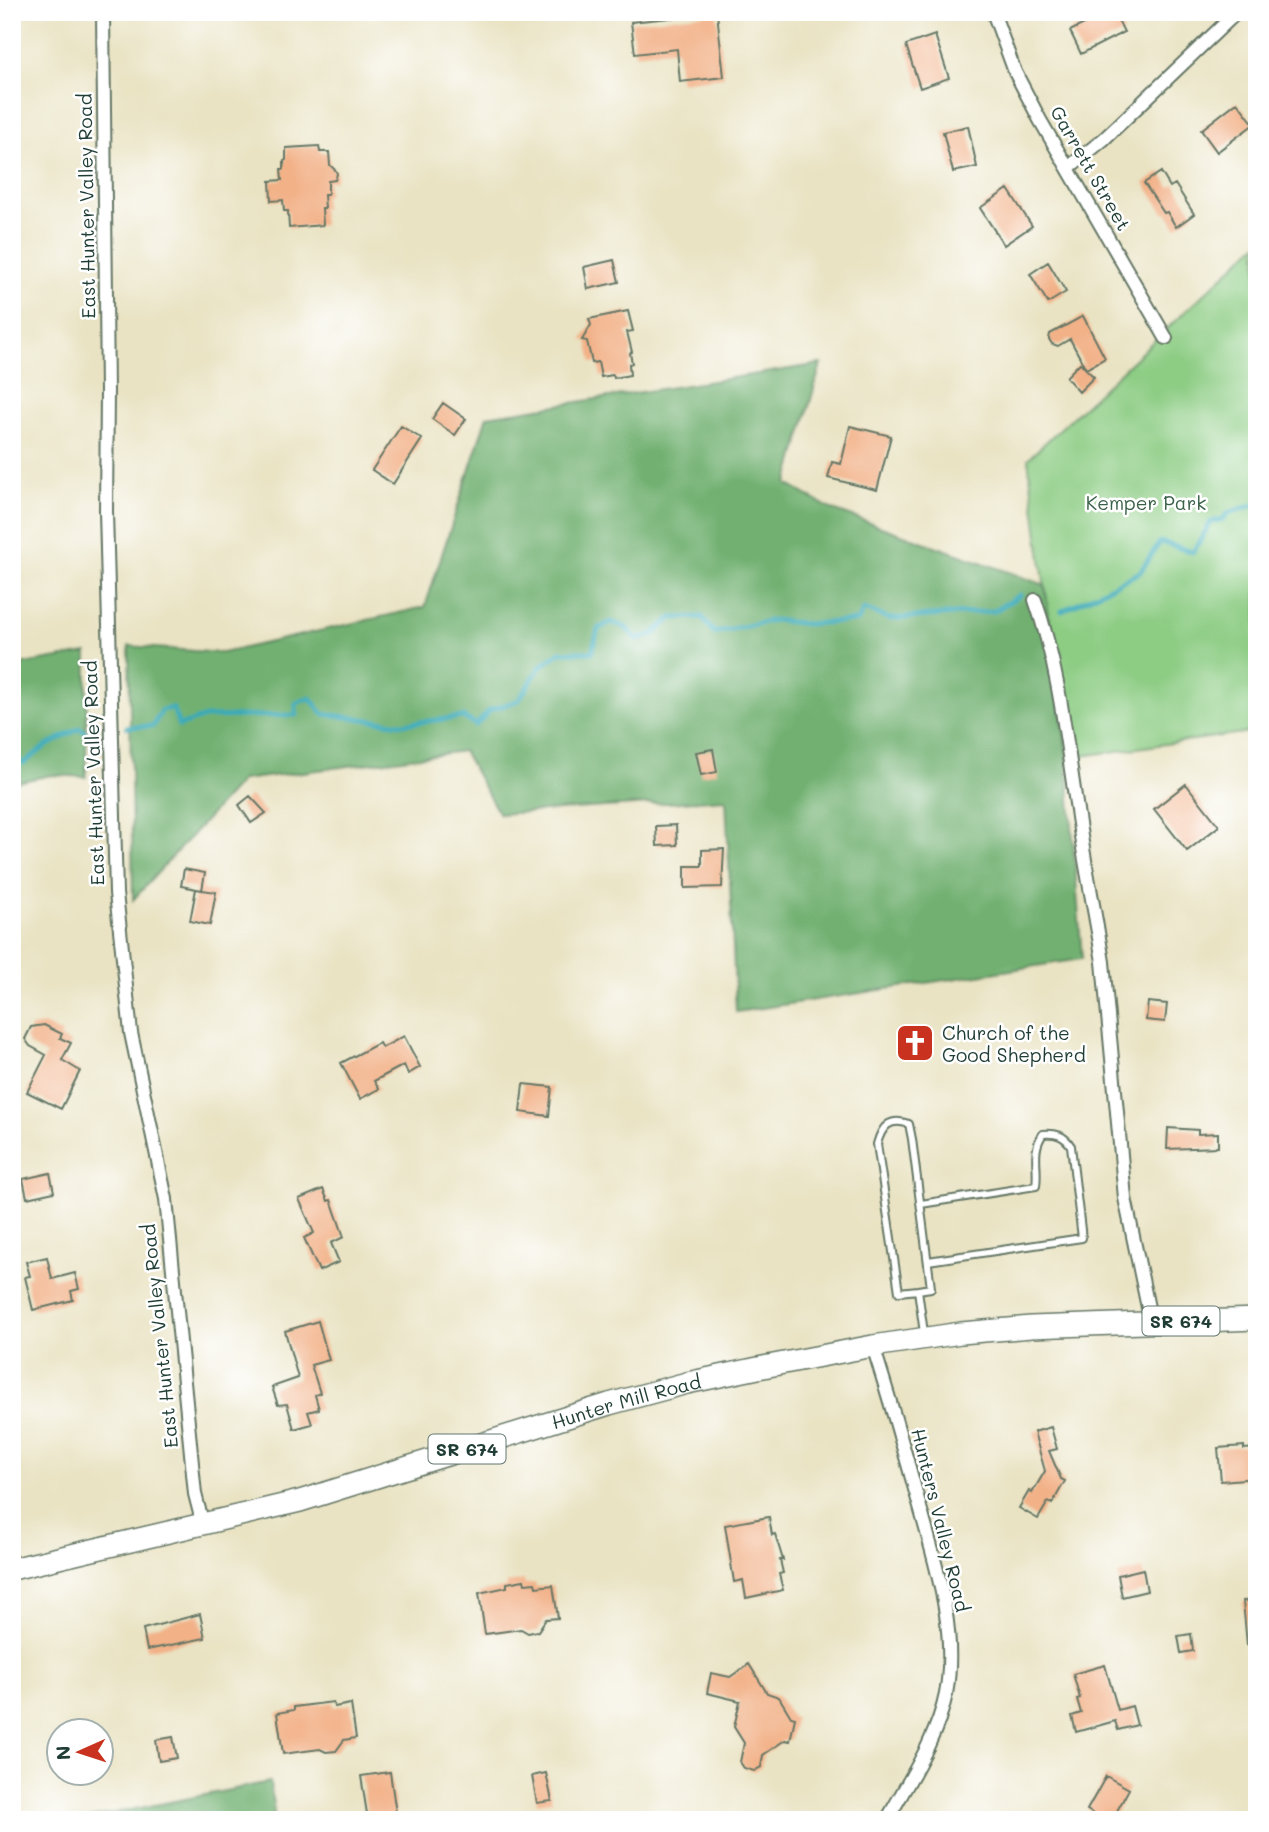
<svg xmlns="http://www.w3.org/2000/svg" width="1269" height="1832" viewBox="0 0 1269 1832" font-family="Mali,sans-serif">
	<rect width="100%" height="100%" fill="#fff"/>
	<filter id="ink" filterUnits="userSpaceOnUse"><feTurbulence type="fractalNoise" baseFrequency=".0143" numOctaves="2"/><feDisplacementMap in="SourceGraphic" scale="14" xChannelSelector="R" yChannelSelector="G"/><feConvolveMatrix kernelMatrix="1 2 1 2 8 2 1 2 1" color-interpolation-filters="sRGB"/></filter>
	<filter id="wash" filterUnits="userSpaceOnUse"><feTurbulence type="fractalNoise" baseFrequency=".00686" numOctaves="4" result="noise"/><feDisplacementMap in="SourceGraphic" scale="28" xChannelSelector="R" yChannelSelector="G"/><feGaussianBlur stdDeviation="1.57" result="paint"/><feColorMatrix in="noise" values="0 0 0 0 0 0 0 0 0 0 0 0 0 0 0 0 0 1.4 0 .05"/><feComposite in="paint" operator="in"/></filter>
	<g filter="url(#wash)">
		<rect width="100%" height="100%" fill="#e9e3c3"/>
		<path fill="#8ccc83" stroke="#56845c" stroke-width="2" d="M1257,244V731L1067,758L1028,459Z"/>
		<path fill="#71b071" stroke="#487652" stroke-width="2" d="M821,364L787,484L833,510L1045,585L1067,758L1082,959L736,1012L726,799L499,814L463,751L242,780L133,900L129,646L222,653L425,607L487,416Z
			M87,653L86,777L52,775L12,783V666Z
			M270,1782L275,1820H80Z"/>
		<g fill="none" stroke-linecap="round" stroke-linejoin="round">
			<path stroke="#3aaab8" stroke-width="5" d="M1062,611L1140,572L1160,542L1193,552L1211,522L1223,519L1228,513L1257,504
				M127,727L153,726L162,710L173,708L179,726L205,717L296,715V703L310,698L323,714L402,724L463,717L476,725L490,710L519,700L540,667L560,652H592L598,629L611,622L625,627L637,639L652,635L672,618L702,617L714,633L774,620L806,624L858,621L864,609L890,619L994,611L1020,595
				M12,759L24,763L46,746L80,728L85,732"/>
		</g>
		<g id="blocks">
			<path fill="#f2b187" d="M1108,12H1114L1124,32L1081,54L1070,31Z
				M717,13L724,77L680,82L677,49L635,54L631,22Z
				M935,35L949,78L920,88L906,45Z
				M1237,102L1254,124L1217,152L1201,130Z
				M968,126L977,167L953,172L943,132Z
				M319,146L320,152H329L330,165L336,171L337,174L335,180L328,181V195H324L325,208H322L323,225L289,228L288,211H284L283,200L271,201L270,181L282,180L281,169H284V161L286,160V148Z
				M1161,172L1170,187L1175,184L1194,214L1176,227L1167,212L1164,213L1144,183Z
				M1008,189L1032,226L1004,245L980,208Z
				M614,260L619,282L588,289L584,267Z
				M1048,262L1066,292L1048,303L1030,274Z
				M628,311L633,331L627,332L632,352L630,353L632,363L629,364L630,375L614,378L613,375L601,377L598,362L592,363L587,341L582,340L591,325L589,319Z
				M1083,316L1105,358L1086,369L1070,339L1058,346L1052,344L1049,339L1050,334Z
				M1080,363L1094,377L1079,392L1066,377Z
				M443,403L466,419L455,435L432,419Z
				M401,426L422,439L393,484L372,470Z
				M850,426L891,436L877,490L828,478L832,462L841,464Z
				M713,749L717,772L701,775L696,752Z
				M1186,784L1219,826L1187,851L1154,809Z
				M250,796L266,813L251,823L239,805Z
				M676,825L677,845L657,846L656,826Z
				M724,849L722,887L685,888V866H702V850Z
				M184,869L205,873L202,890L181,886Z
				M196,889L216,892L210,925L190,921Z
				M1148,1002L1167,1004L1165,1022L1146,1020Z
				M44,1025L62,1034L60,1038L71,1043L62,1060L80,1071L61,1109L27,1092L46,1055L30,1046L25,1039L31,1027Z
				M404,1036L420,1067L408,1074L404,1065L374,1081L379,1089L360,1099L341,1063L379,1043L382,1048Z
				M523,1084L552,1087L549,1116L520,1112Z
				M1168,1128L1198,1130V1134L1218,1133V1147L1167,1149Z
				M50,1173L54,1192L27,1198L23,1179Z
				M323,1189L328,1201L331,1200L344,1237L331,1243L339,1262L319,1271L304,1238L314,1233L299,1199Z
				M47,1257L52,1279L75,1273L79,1289L71,1291L73,1300L33,1310L25,1277L30,1276L26,1262Z
				M318,1321L329,1360L311,1365L320,1393L315,1395L319,1409L308,1412L312,1424L294,1429L287,1404L278,1405L272,1387L298,1378L285,1331Z
				M1051,1427L1057,1449L1049,1451L1061,1479L1065,1481L1052,1504L1048,1502L1038,1519L1019,1508L1029,1491L1032,1493L1045,1471L1034,1432Z
				M1244,1446V1449L1257,1448V1478L1221,1481L1218,1448Z
				M769,1517L772,1535L775,1534L783,1560H780L783,1573L779,1574L783,1590L746,1598L743,1580L734,1582L725,1525Z
				M1143,1569L1147,1591L1122,1597L1118,1575Z
				M524,1580L525,1584L535,1583L536,1587L553,1585L558,1618L546,1619L538,1631L528,1633L521,1629L485,1634L479,1593L507,1587V1583Z
				M1257,1600V1645H1247L1243,1601Z
				M200,1614L205,1638L147,1650L143,1629Z
				M1191,1634L1193,1651L1181,1653L1178,1636Z
				M749,1664L767,1693L779,1697L791,1717L795,1718L790,1741L785,1740L763,1755L761,1767L754,1771L744,1768L740,1762L744,1743L734,1727L740,1701L707,1693L711,1673L730,1677Z
				M1105,1665L1118,1710L1132,1706L1137,1725L1118,1730L1115,1721L1076,1732L1072,1716L1081,1713L1077,1699L1080,1698L1073,1674Z
				M333,1702L334,1707L351,1704L356,1738L344,1740L336,1751L326,1752L320,1749L283,1754L277,1713L294,1710V1707Z
				M173,1737L177,1758L159,1761L156,1740Z
				M390,1772L397,1820H368L361,1776Z
				M546,1773L552,1801L537,1803L532,1776Z
				M1106,1776L1129,1789L1112,1820H1088L1092,1813L1087,1810Z"/>
		</g>
	</g>
	<g filter="url(#ink)">
		<use href="#blocks" fill-opacity="0" stroke="#676" stroke-width="2"/>
		<g fill="none" stroke-linecap="round" stroke-linejoin="round">
			<defs>
				<path id="lane" d="M921,1204L1036,1186C1039,1167 1031,1151 1043,1134C1056,1133 1064,1135 1071,1146L1082,1238L928,1261
					M918,1290L931,1288L912,1139L909,1124C890,1117 882,1126 877,1144L899,1292L918,1290L924,1333"/>
				<path id="street" d="M993,12L1015,72L1040,120L1166,338
					M103,13L107,392L106,511L116,893L131,1033L166,1199L195,1494L203,1525
					M1068,168L1104,139L1237,12
					M1035,600C1059,668 1066,739 1077,810C1084,861 1095,911 1103,962L1125,1198L1151,1322
					M873,1346C889,1397 904,1449 918,1500C935,1563 958,1629 946,1694C937,1739 909,1780 887,1820"/>
				<g id="primary">
					<path id="s1" d="M12,1569L300,1501L609,1404L687,1383L758,1368L873,1346L961,1333L1031,1327L1257,1319"/>
				</g>
			</defs>
			<use href="#lane" stroke="#676" stroke-width="10"/>
			<use href="#street" stroke="#676" stroke-width="16"/>
			<use href="#primary" stroke="#676" stroke-width="24"/>
			<use href="#lane" stroke="#fff" stroke-width="6"/>
			<use href="#street" stroke="#fff" stroke-width="12"/>
			<use href="#primary" stroke="#fff" stroke-width="21"/>
		</g>
	</g>
	<defs>
		<symbol id="church-square" viewBox="-11 -11 22 22"><rect x="-9" y="-9" width="18" height="18" rx="4" fill="#c8321e" stroke="#fff"/><path d="M-1.2-6h2.4v3.5h3.3v2.4h-3.3V6h-2.4V-.1h-3.3v-2.4h3.3Z" fill="#fff"/></symbol>
	</defs>
	<g fill-rule="evenodd">
		<use href="#church-square" x="893" y="1021" width="44" height="44"/>
	</g>
	<g text-anchor="middle" dominant-baseline="central" stroke-width="5" stroke-linejoin="round" paint-order="stroke">
		<g fill="#fff" stroke="#627771" stroke-width="2">
			<rect x="1142.5" y="1306.5" width="77" height="29" rx="5"/>
			<rect x="428.5" y="1434.5" width="77" height="29" rx="5"/>
		</g>
		<g font-size="18" font-weight="bold" fill="#1f3d34">
			<text x="1181" y="1321">SR 674</text>
			<text x="467" y="1449">SR 674</text>
		</g>
		<g font-size="19" fill="#1f3d34" stroke="#fff">
			<text transform="translate(1091 168) rotate(60)">Garrett Street</text>
			<text transform="translate(86 206) rotate(-91)">East Hunter Valley Road</text>
			<text transform="translate(93 773) rotate(-92)">East Hunter Valley Road</text>
			<text transform="translate(159 1336) rotate(-96)">East Hunter Valley Road</text>
			<text stroke="none"><textPath href="#s1" startOffset="637">Hunter Mill Road</textPath></text>
			<text transform="translate(941 1520) rotate(76)">Hunters Valley Road</text>
		</g>
		<g font-size="19" fill="#3a6148" stroke="#fff">
			<text x="1146" y="502">Kemper Park</text>
		</g>
		<g font-size="19" fill="#1f3d34" stroke="#fff" text-anchor="start">
			<text x="942" y="1032">Church of the<tspan x="942" dy="22">Good Shepherd</tspan></text>
		</g>
	</g>
	<rect width="1269" height="1832" fill="none" stroke="#fff" stroke-width="42"/>
	<g transform="translate(80 1752) rotate(267)"><circle r="33" fill="#ffffff" stroke="#a5b1ae" stroke-width="2"/>
	<path d="M0-5L12 26L0 18L-12 26Z" fill="#c8321e"/>
	<text y="-10" font-size="19" font-weight="bold" text-anchor="middle" fill="#1f3d34">N</text>
	</g>
</svg>
